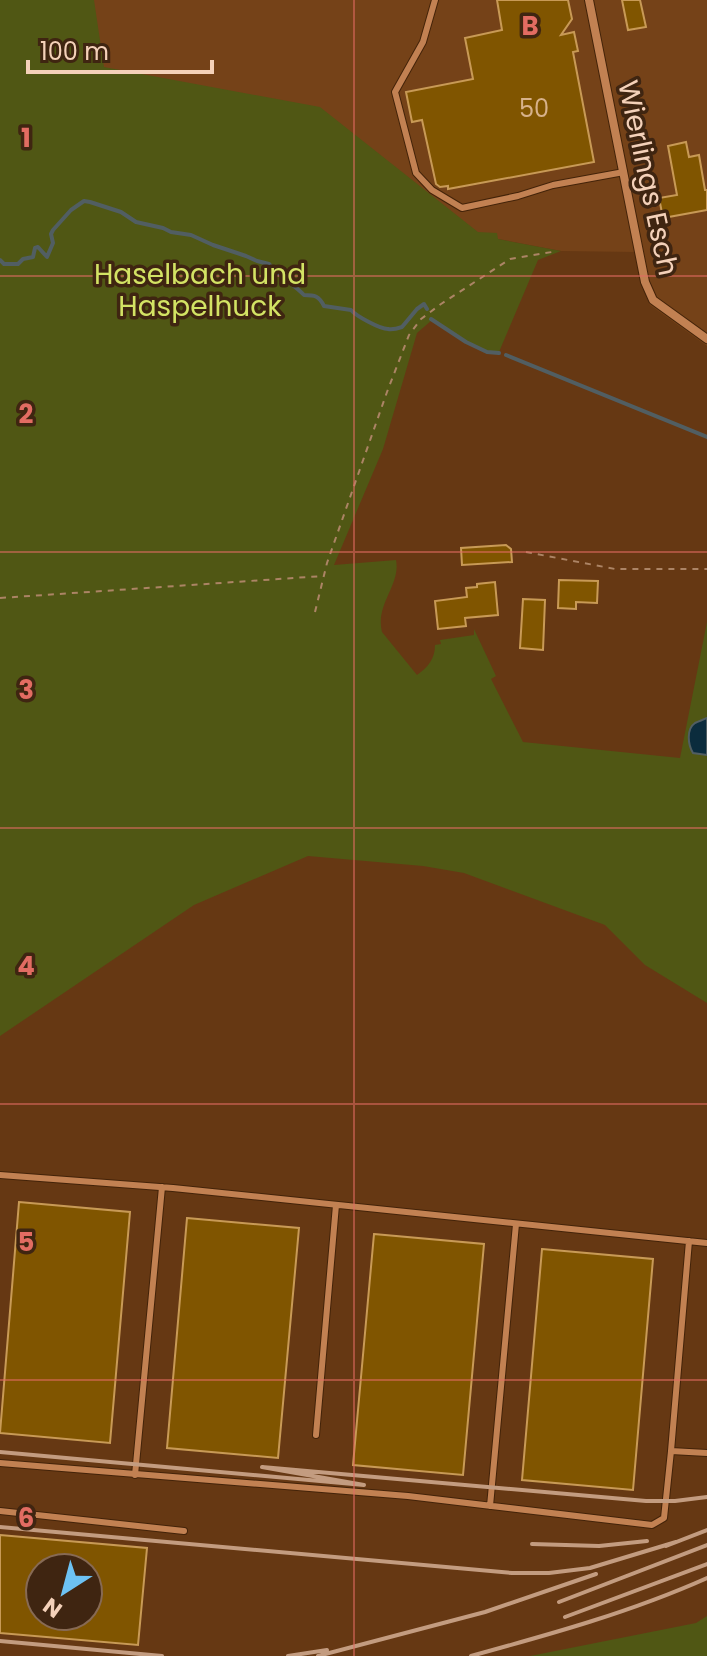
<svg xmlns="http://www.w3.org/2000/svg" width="707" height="1656" viewBox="0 0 707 1656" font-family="Poppins,sans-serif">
	<rect width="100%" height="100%" fill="#663813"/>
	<path fill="#754218" d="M0,0H707V346L650,305L643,288L636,252L561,251L477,235L87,65Z"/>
	<path fill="#505714" d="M0,0H94L104,67L320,107L478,232L497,233L498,239L561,251L538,260L499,352C480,354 466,339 450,330C444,326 438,324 432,320L417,333L383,449L334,565L396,560C401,585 375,604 382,632L417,675C428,667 435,659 435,645L441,644L440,640L474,635V629L496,676L491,679L523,742L680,758L707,622V1003L645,965L605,925L464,873L423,866L308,856L194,905L0,1036Z
		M707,1616V1656H530L696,1623Z"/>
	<path fill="#0b2c3d" stroke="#515e62" stroke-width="2" d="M707,718V755L693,753C688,745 686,729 695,723C699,721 703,720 707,718Z"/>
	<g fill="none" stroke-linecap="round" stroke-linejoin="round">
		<path stroke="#515e62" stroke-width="4" d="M0,260L4,264H18L23,259L33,257L35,248L38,247L47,257L53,243L51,234L53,230L71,210L84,201L90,202L121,212L136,222L163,228L171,232L191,235L213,245L246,256L257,261L269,264C278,277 293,283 304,295C315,295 319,296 324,306L351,310C356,316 380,329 388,329C392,330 399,328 402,327L417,309L424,304L427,309
			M431,319L466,342L487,352L499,353
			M506,355L707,437"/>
	</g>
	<path fill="#805500" stroke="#c89a56" stroke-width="2" fill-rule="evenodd" d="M497,0H568L572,19L561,35L574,32L578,51L573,52L594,162L448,189V186L440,187L436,184L422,120L412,122L406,92L473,79L465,38L502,30Z
		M622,0H640L646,27L628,30Z
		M686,142L689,157L699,155L705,190H707V210L663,218L659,198L677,195L668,146Z
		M506,545L511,549L512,562L462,565L461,548Z
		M559,580L598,581L597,603L576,602V609L558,608Z
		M495,582L498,615L465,618L466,626L438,629L435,601L467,597L466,588L477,587V584Z
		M523,599L545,600L543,650L520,648Z
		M19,1202L130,1212L110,1443L0,1433Z
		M187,1218L299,1228L278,1458L167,1448Z
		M374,1234L484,1244L463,1475L353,1465Z
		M542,1249L653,1259L633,1490L522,1480Z
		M0,1535L147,1548L138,1645L0,1633ZM40,1568H88V1616H40Z"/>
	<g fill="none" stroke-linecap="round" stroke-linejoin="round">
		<defs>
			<path id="service" d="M435,0L423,42L395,92L416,173L432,190L462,208L518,196L553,185L624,172
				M0,1175L173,1188L707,1243
				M689,1241L671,1451L707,1453
				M316,1435L336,1205
				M0,1463L408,1496L652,1525L664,1518L671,1451
				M135,1475L162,1187
				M490,1506L516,1224
				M0,1511L184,1531"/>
			<path id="minor" d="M589,0L645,282L653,300L707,339"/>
		</defs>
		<use href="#service" stroke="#432309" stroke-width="8"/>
		<use href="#minor" stroke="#432309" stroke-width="10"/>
		<path stroke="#ac8465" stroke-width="2" stroke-dasharray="6 6" stroke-linecap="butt" d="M526,552L615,569H707
			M0,598L323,576
			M315,612L327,563L387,392L409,335L421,319L441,304L510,259L552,252"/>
		<use href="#service" stroke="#c28152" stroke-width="6"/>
		<use href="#minor" stroke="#c28152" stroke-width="8"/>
		<path stroke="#c39c80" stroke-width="4" d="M0,1452L364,1485L262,1467L646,1501H675L707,1497
			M0,1527L512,1573H549L590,1568L676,1542
			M532,1544L599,1546L647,1541
			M666,1546L707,1530
			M559,1602L707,1545
			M565,1617L707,1564
			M0,1641L162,1656
			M288,1656L327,1650
			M318,1656L485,1612L596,1574
			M471,1656C551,1634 631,1612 707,1578"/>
	</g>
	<path fill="none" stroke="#e26c62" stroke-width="2" stroke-opacity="0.55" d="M354,0V1656M0,276H707M0,552H707M0,828H707M0,1104H707M0,1380H707"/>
	<g text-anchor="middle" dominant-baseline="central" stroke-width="7" stroke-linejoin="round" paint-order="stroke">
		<g font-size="24" fill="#d7b28b">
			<text x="534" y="108">50</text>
		</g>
		<g font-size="28" fill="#f4d1b9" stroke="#3f2511">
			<text transform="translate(648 178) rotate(78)">Wierlings Esch</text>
		</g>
		<g font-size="28" fill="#d3e364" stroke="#3f2511">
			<text x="200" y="274">Haselbach und<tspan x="200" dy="32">Haspelhuck</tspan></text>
		</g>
	</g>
	<g font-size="26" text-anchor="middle" font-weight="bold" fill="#e26c62" stroke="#3f2511" stroke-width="7" stroke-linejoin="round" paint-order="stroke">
		<text x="530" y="35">B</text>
		<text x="26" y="147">1</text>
		<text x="26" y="423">2</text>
		<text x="26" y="699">3</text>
		<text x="26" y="975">4</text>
		<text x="26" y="1251">5</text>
		<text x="26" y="1527">6</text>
	</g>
	<g transform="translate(64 1592) rotate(216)"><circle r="38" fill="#3f2511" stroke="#876a54" stroke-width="2"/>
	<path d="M0-6L14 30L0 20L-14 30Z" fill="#6dc2f3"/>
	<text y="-12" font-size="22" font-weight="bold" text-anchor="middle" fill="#f4d1b9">N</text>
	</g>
	<path d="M28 60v12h184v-12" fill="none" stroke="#f4d1b9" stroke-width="4"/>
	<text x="40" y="60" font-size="24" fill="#f4d1b9" stroke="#3f2511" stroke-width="6" paint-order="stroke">100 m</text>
</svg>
